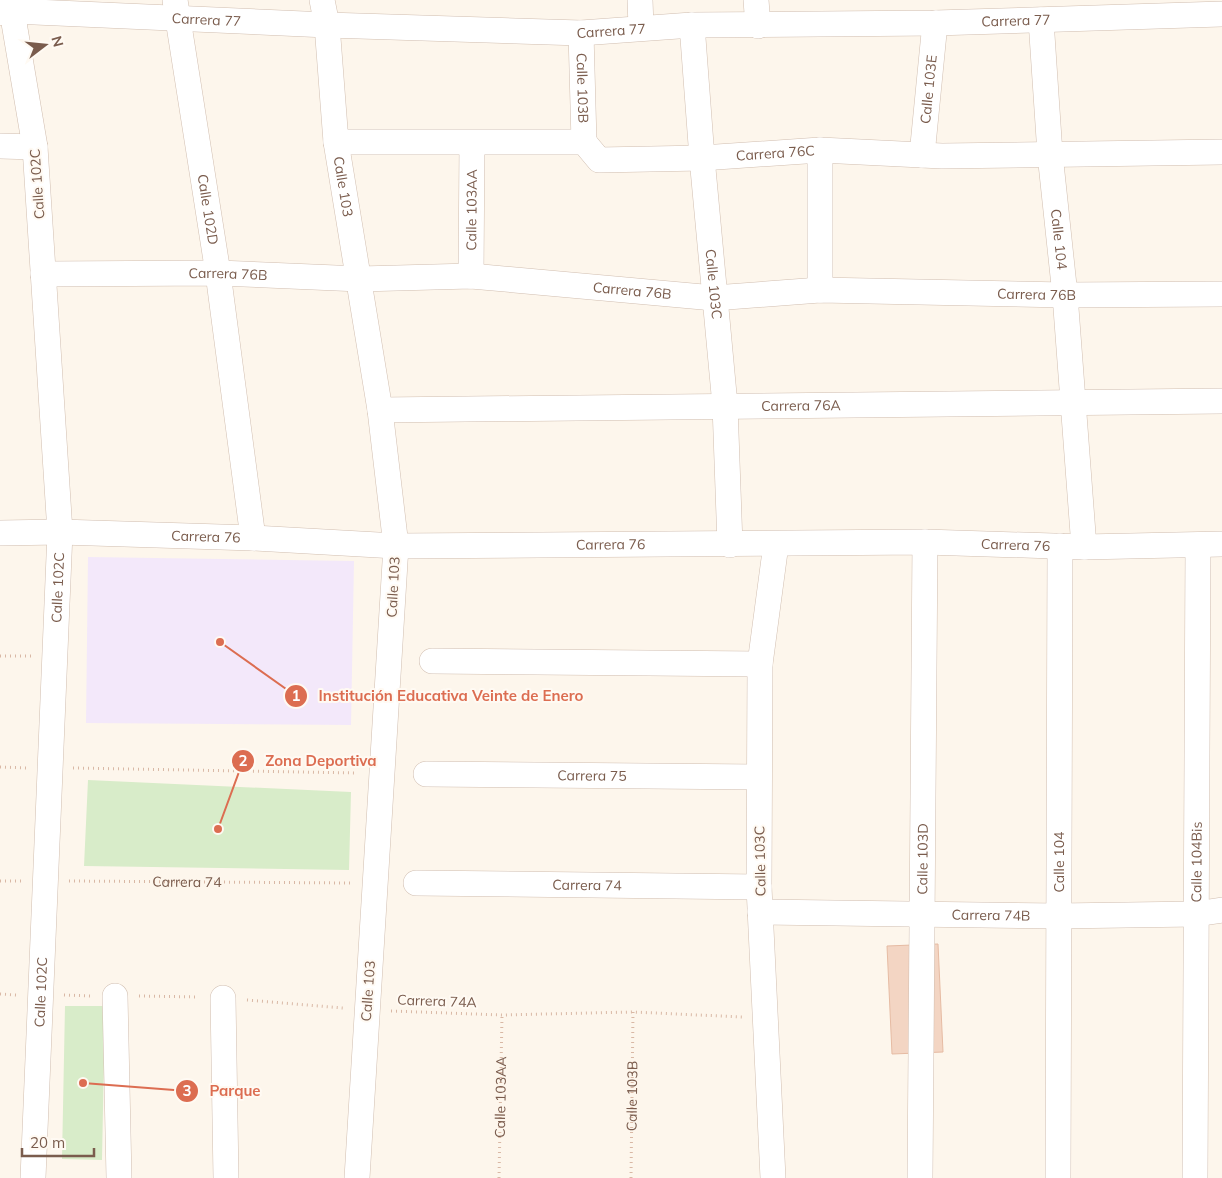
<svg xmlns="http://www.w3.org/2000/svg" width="1222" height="1178" viewBox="0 0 1222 1178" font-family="Mulish,sans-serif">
	<rect width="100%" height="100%" fill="#fdf6ec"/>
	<path fill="#f3e8fa" d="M88,557L354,561L351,725L86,723Z"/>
	<path fill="#d8ecc9" d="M88,780L351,792L349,870L84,866Z
		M65,1006H105L102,1160L62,1159Z"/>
	<path fill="#f3d5c3" stroke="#e6bba3" d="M938,944L943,1052L892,1054L887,946Z"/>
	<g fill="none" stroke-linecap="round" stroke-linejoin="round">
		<defs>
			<g id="street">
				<path id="s4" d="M175,0L218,273L253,538"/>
				<path id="s5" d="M322,0L327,25L336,142L380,410L396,546L357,1178"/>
				<path d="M640,0L641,27"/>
				<path d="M756,0L758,26"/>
				<path id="s6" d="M1041,20L1050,154L1065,295L1084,547"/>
				<path id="s7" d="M692,25L702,158L725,405L730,545"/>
				<path id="s8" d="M581,33L584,142"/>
				<path id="s9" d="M336,142H584L599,160L702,158L820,150L942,156L1222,152"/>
				<path d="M0,146L35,147"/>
				<path d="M820,150V290"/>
				<path id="s10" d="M922,155L935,23"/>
				<path id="s11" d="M43,274L218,273L360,279L471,276L714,298L820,290L1065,295L1222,294"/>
				<path id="s12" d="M471,276L472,143"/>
				<path id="s13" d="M380,410L1222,401"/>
				<path id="s14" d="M0,533L60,532L253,538L396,546L925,542L1084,547L1222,544"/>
				<path d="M432,661L760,664"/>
				<path id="s15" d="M426,774L759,777"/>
				<path id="s16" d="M416,883L759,887"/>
				<path id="s17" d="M760,912L1058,916L1196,914L1222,910"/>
				<path d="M115,996L119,1178"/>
				<path d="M223,998L226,1178"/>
				<path id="s18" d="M33,1178L60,532L35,147L12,11L327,25L581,33L692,25L935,23L1222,14"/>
				<path d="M773,1178L759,887L760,664L776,544"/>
				<path id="s19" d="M920,1178L925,542"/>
				<path id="s20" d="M1058,1178L1060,546"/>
				<path id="s21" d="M1195,1178L1198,545"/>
			</g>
			<path id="secondary" d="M0,11H12L10,0"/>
		</defs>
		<use href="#street" stroke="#d1beb0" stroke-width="26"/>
		<use href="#secondary" stroke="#d6c0b0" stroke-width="29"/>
		<g stroke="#d9b8a5" stroke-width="3" stroke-dasharray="1 4" stroke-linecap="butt">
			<path d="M0,656H32"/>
			<path d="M0,767L27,768"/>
			<path d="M73,768L357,773"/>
			<path d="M0,881H23"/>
			<path id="s1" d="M69,881L350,883"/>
			<path d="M0,994L16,995"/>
			<path d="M64,995L91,996"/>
			<path d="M139,996L198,997"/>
			<path d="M247,1000L343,1008"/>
			<path d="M391,1011L502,1015L633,1012L742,1017"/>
			<path id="s2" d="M499,1178L502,1015"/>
			<path id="s3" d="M631,1178L633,1012"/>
		</g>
		<use href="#street" stroke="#fff" stroke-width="25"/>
		<use href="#secondary" stroke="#fff" stroke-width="28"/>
	</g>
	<g text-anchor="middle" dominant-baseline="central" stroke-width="4" stroke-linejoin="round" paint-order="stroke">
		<g font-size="14" fill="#7a5c4d" stroke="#fffaf3">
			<text stroke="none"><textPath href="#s18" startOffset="1365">Carrera 77</textPath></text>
			<text stroke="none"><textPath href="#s18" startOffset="2175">Carrera 77</textPath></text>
			<text stroke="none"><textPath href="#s18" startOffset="1770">Carrera 77</textPath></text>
			<text stroke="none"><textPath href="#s8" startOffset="55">Calle 103B</textPath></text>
			<text stroke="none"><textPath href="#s10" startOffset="66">Calle 103E</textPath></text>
			<text stroke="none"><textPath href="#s9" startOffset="448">Carrera 76C</textPath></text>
			<text transform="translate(37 184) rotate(-94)">Calle 102C</text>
			<text stroke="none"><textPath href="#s5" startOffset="188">Calle 103</textPath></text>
			<text stroke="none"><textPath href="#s12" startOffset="66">Calle 103AA</textPath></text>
			<text stroke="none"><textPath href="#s4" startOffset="212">Calle 102D</textPath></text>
			<text stroke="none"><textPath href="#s6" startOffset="220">Calle 104</textPath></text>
			<text stroke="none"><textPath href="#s11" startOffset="185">Carrera 76B</textPath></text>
			<text stroke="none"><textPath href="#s7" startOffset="260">Calle 103C</textPath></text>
			<text stroke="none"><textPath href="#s11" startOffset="590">Carrera 76B</textPath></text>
			<text stroke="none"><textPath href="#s11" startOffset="995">Carrera 76B</textPath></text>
			<text stroke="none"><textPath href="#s13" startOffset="421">Carrera 76A</textPath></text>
			<text stroke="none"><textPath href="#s14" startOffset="206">Carrera 76</textPath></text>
			<text stroke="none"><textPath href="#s14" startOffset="1016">Carrera 76</textPath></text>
			<text stroke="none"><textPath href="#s14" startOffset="611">Carrera 76</textPath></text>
			<text transform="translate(393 587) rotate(-87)">Calle 103</text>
			<text stroke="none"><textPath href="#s18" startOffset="591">Calle 102C</textPath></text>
			<text stroke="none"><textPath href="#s15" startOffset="166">Carrera 75</textPath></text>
			<text stroke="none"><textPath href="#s19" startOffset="319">Calle 103D</textPath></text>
			<text transform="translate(760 861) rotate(-91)">Calle 103C</text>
			<text stroke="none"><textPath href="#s20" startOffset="316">Calle 104</textPath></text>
			<text stroke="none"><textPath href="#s21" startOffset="316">Calle 104Bis</textPath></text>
			<text stroke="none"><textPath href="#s1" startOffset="118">Carrera 74</textPath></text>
			<text stroke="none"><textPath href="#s16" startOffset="171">Carrera 74</textPath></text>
			<text stroke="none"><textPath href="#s17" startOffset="231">Carrera 74B</textPath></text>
			<text transform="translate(368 991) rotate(-86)">Calle 103</text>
			<text stroke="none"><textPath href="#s18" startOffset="186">Calle 102C</textPath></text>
			<text transform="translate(437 1001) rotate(2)">Carrera 74A</text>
			<text stroke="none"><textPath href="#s3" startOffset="82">Calle 103B</textPath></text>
			<text stroke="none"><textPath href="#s2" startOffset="81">Calle 103AA</textPath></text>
		</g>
	</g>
	<path fill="none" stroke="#dc6d51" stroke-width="2" d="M220 642L296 696M218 829L243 761M83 1083L187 1091"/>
	<g fill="#dc6d51" stroke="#fffaf3" stroke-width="2">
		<circle cx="220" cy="642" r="5"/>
		<circle cx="218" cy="829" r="5"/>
		<circle cx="83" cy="1083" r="5"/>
		<circle cx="296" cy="696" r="12"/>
		<circle cx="243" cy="761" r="12"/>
		<circle cx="187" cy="1091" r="12"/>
	</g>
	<g font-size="15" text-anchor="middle" font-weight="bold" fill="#fff">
		<text x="296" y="701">1</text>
		<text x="243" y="766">2</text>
		<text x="187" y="1096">3</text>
	</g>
	<g font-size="15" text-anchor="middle" font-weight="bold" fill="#dc6d51" stroke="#fffaf3" stroke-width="4" stroke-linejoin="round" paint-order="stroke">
		<text x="451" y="701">Institución Educativa Veinte de Enero</text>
		<text x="321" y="766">Zona Deportiva</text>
		<text x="235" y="1096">Parque</text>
	</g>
	<g transform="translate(45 45) rotate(74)" stroke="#fffaf3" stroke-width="4" paint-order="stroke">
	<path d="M0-4L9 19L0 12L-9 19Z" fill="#7a5c4d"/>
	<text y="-8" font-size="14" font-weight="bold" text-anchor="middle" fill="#7a5c4d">N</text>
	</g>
	<path d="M22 1148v8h72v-8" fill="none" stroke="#7a5c4d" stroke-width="2.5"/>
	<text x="30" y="1148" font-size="15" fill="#7a5c4d" stroke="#fffaf3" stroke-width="4" paint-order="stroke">20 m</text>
</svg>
